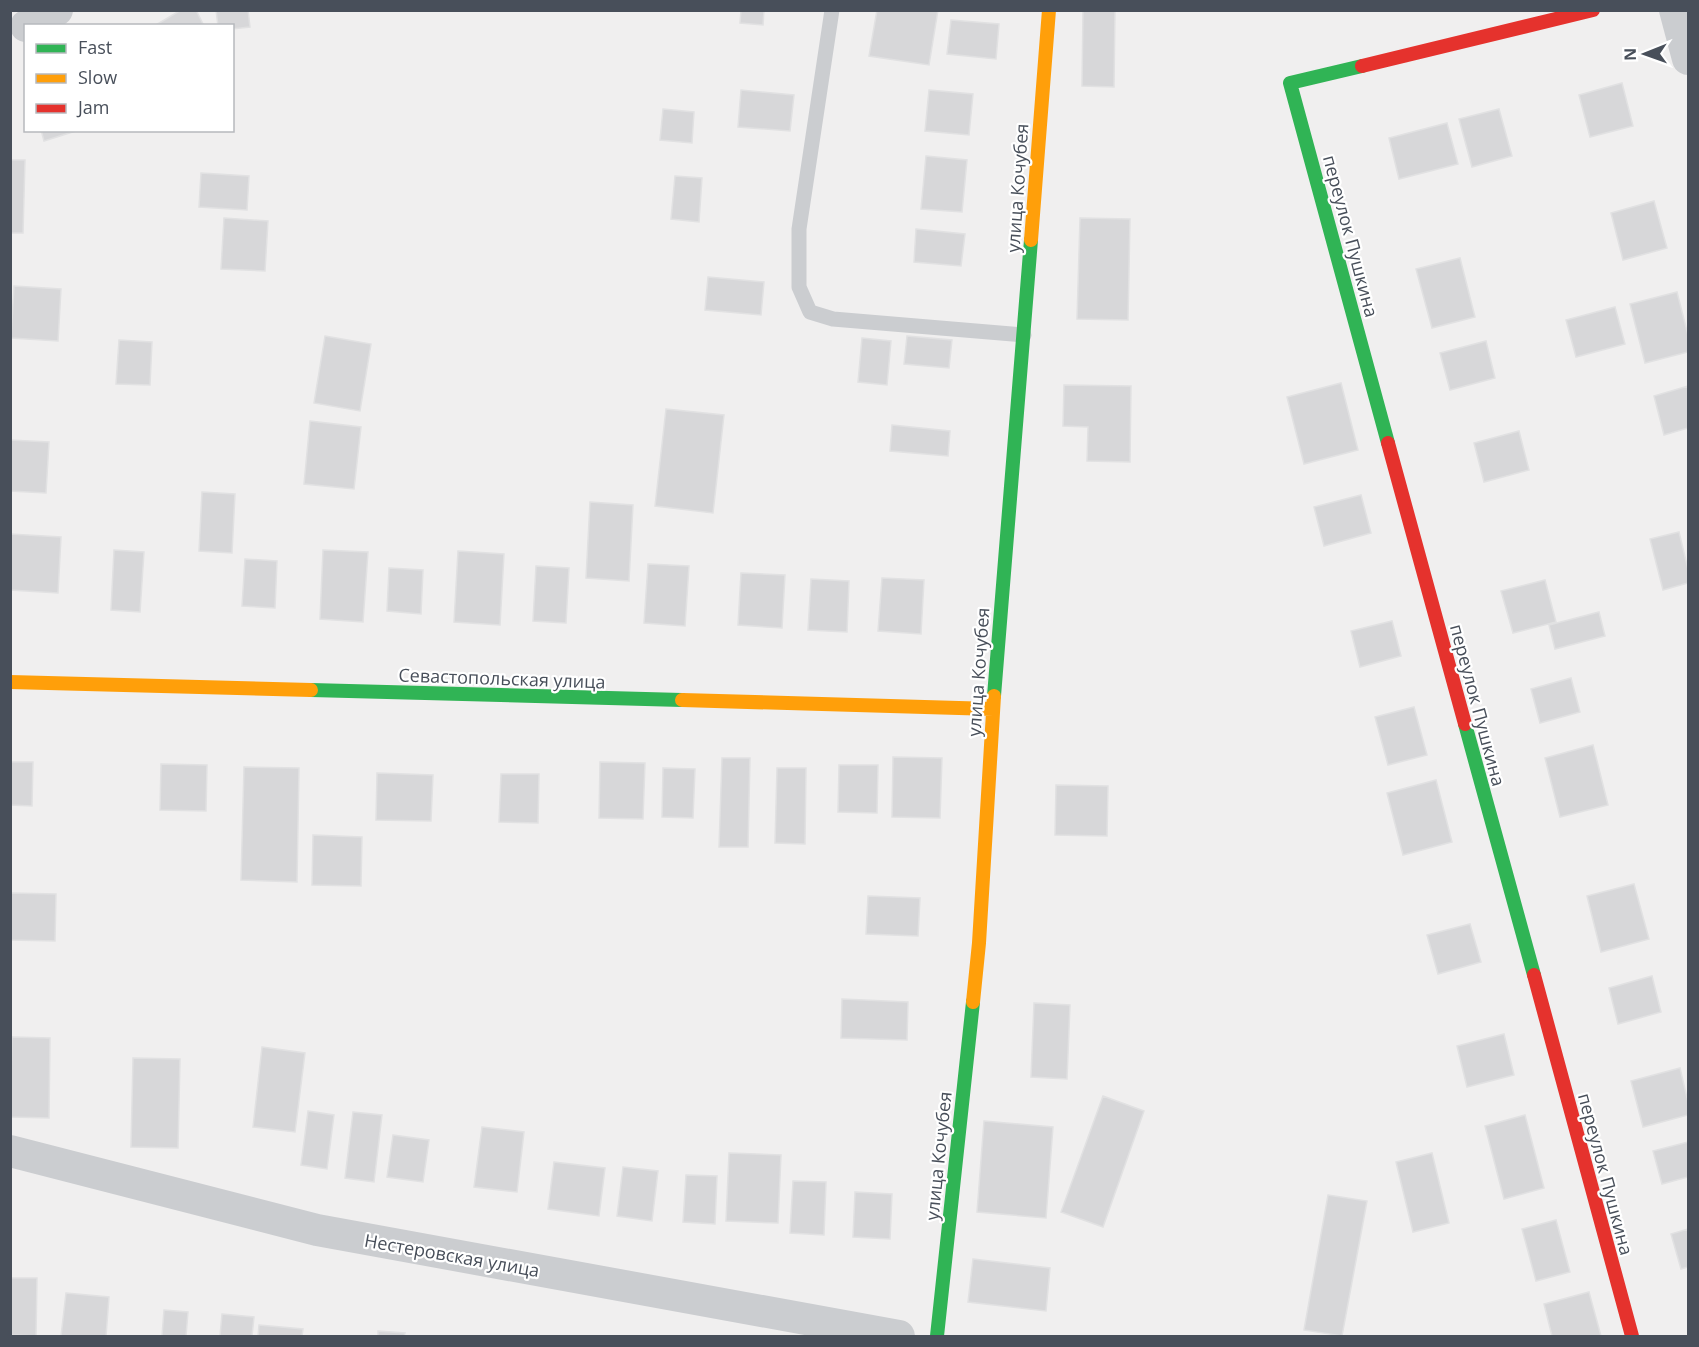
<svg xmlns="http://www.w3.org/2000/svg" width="1699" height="1347" viewBox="0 0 1699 1347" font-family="'Open Sans',sans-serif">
	<rect width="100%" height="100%" fill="#f0efef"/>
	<path fill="#d7d7d9" stroke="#e1e1e2" stroke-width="1.5" d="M181,10H196L204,26H154Z
		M216,10H248L250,27L232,29V26H218Z
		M741,10H764L763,25L740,23Z
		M877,10H938L929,65L869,56Z
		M1083,10H1115L1114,87L1082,86Z
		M951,20L999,24L996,59L947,54Z
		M1622,83L1633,126L1590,137L1579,95Z
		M741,90L794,95L790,131L738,127Z
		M929,90L973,94L969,135L925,131Z
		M663,109L694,112L692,143L660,140Z
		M1499,109L1512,156L1472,167L1459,119Z
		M1447,123L1458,164L1399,179L1389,138Z
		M41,130H79L44,141Z
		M926,156L967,160L962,212L921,209Z
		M10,160H25L23,233H10Z
		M201,173L249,176L247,210L199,207Z
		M675,176L702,178L699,222L671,219Z
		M1654,201L1667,248L1623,260L1611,213Z
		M224,218L268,221L265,271L221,269Z
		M1080,218L1130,219L1128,320L1077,319Z
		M916,229L965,234L961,266L914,262Z
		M1460,258L1475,317L1432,328L1416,269Z
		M708,277L764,282L761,315L705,310Z
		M14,286L61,289L58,341L11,338Z
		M1677,292L1688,335V352L1645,363L1630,304Z
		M1615,307L1625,344L1576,357L1566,320Z
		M325,336L371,344L360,411L314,403Z
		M907,336L952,340L949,368L904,364Z
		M862,338L891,341L887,385L858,382Z
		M119,340L152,342L150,385L116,384Z
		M1486,341L1495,378L1450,390L1440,353Z
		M1341,383L1358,450L1304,464L1287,397Z
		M1064,385L1131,386L1130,462L1087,461L1088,427L1063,426Z
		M1688,386V428L1664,435L1654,396Z
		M666,409L724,415L713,513L655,506Z
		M310,421L361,427L354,489L304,484Z
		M892,425L950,431L948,456L890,451Z
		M1519,431L1529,470L1484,482L1474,443Z
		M10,440L49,442L46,493L10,491Z
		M202,492L235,494L232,553L199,551Z
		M1361,495L1371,533L1324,546L1314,507Z
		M590,502L633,505L629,581L586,578Z
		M1679,532L1688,569V583L1663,590L1650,539Z
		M10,534L61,537L58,593L10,590Z
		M114,550L144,552L140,612L111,610Z
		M323,550L368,552L363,622L320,619Z
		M458,551L504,554L500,625L454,622Z
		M245,559L277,561L275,608L242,606Z
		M648,564L689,566L685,626L644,623Z
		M536,566L569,568L566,623L533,621Z
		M389,568L423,570L421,614L387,611Z
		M741,573L785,575L782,628L738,625Z
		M882,578L924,580L921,634L878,631Z
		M811,579L849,581L847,632L808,630Z
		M1545,580L1556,622L1513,633L1501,591Z
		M1599,612L1605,636L1555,649L1549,625Z
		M1392,621L1401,656L1360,667L1351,631Z
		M1571,678L1580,712L1540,723L1531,689Z
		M1414,707L1427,755L1388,765L1375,717Z
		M1593,745L1608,805L1560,817L1545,758Z
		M893,757L942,758L940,818L892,817Z
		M722,758H750L748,847H719Z
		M10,762H33L32,806L10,805Z
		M600,762L645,763L643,819L599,818Z
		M161,764L207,765L206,811L160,810Z
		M839,765H878L877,813L838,812Z
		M244,767L299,768L297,882L241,880Z
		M663,768L695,769L693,818L662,817Z
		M777,768H806L805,844L775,843Z
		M377,773L433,775L431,821L376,820Z
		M501,774H539L538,823L499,822Z
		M1436,780L1452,842L1403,855L1387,793Z
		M1056,785L1108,786L1107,836L1055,835Z
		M313,835L362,837L361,886L312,885Z
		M1634,884L1649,939L1601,952L1587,896Z
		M10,893L56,894L55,941L10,940Z
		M868,896L920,898L918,936L866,934Z
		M1470,924L1481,962L1438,974L1427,935Z
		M1652,976L1661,1012L1618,1024L1609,988Z
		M842,999L908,1002L907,1040L841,1038Z
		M1034,1003L1070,1005L1067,1079L1031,1077Z
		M1504,1034L1514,1075L1467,1087L1457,1046Z
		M12,1037L50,1038L49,1118L10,1117Z
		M262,1047L305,1053L295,1132L253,1127Z
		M133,1058L180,1059L178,1148L131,1147Z
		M1680,1068L1688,1102V1115L1643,1127L1631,1081Z
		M1103,1096L1144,1111L1103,1227L1061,1212Z
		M308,1111L334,1115L327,1169L301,1165Z
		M353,1112L382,1115L374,1182L345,1178Z
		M1525,1115L1544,1188L1504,1199L1485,1126Z
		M984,1121L1053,1127L1046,1218L977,1212Z
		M482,1127L524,1132L517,1192L474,1187Z
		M393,1135L429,1140L423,1182L387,1177Z
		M1688,1142V1177L1662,1184L1653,1151Z
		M729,1153L781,1155L778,1223L726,1221Z
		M1432,1153L1449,1223L1413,1232L1396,1162Z
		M554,1162L605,1168L599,1216L548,1209Z
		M623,1167L658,1171L652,1221L617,1216Z
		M686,1175L717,1176L715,1224L683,1222Z
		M793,1181L826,1182L824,1235L790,1233Z
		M855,1192L892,1194L890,1239L853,1237Z
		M1328,1195L1367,1201L1342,1336L1304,1330Z
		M1556,1220L1570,1272L1536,1281L1522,1229Z
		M1688,1229V1267L1681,1269L1671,1234Z
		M973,1259L1050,1268L1046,1311L968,1302Z
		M10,1278H37L36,1336L10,1335Z
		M1589,1292L1601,1336H1552L1544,1304Z
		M66,1293L109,1297L106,1336H61Z
		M164,1310L188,1312L186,1336H162Z
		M222,1314L254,1317L252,1336H220Z
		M259,1325L303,1329L302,1336H258Z
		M378,1331L405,1333L404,1336H378Z"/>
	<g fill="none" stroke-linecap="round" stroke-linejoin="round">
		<path stroke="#cbcdd0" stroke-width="15" d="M832,10L799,229V287L810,312L833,319L1024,335"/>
		<path stroke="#cbcdd0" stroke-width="32" d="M1675,10L1688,59
			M26,26L49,16L57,10
			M10,1151L317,1230L899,1336"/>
		<path stroke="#30b455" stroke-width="14" d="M1362,66L1290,83L1388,443
			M311,690L682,700
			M994,696L1031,240
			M1465,724L1534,975
			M937,1336L973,1002"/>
		<path stroke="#ff9f0a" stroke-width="14" d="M1031,240L1049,10
			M10,682L311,690
			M682,700L993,709
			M973,1002L979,943L994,696"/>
		<path stroke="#e5322d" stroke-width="14" d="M1362,66L1593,10
			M1388,443L1465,724
			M1534,975L1632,1336"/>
	</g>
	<g text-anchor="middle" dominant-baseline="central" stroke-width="4.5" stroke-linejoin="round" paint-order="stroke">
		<g font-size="18" fill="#484f5a" stroke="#fff">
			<text transform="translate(1017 188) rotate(-86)">улица Кочубея</text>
			<text transform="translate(1351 236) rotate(75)">переулок Пушкина</text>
			<text transform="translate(978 672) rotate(-86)">улица Кочубея</text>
			<text transform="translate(502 678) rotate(2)">Севастопольская улица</text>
			<text transform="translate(1478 705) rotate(75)">переулок Пушкина</text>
			<text transform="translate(938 1156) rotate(-84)">улица Кочубея</text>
			<text transform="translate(1606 1174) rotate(75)">переулок Пушкина</text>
			<text transform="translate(452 1255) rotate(10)">Нестеровская улица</text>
		</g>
	</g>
	<rect width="1699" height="1347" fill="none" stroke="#484f5a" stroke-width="24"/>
	<rect x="24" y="24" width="210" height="108" fill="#ffffff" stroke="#b6b9bd" stroke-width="1.5"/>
	<rect x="36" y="44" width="30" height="9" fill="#30b455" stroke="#b6b9bd" stroke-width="1.5"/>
	<text x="78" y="54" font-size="18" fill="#484f5a">Fast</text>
	<rect x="36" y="74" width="30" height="9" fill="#ff9f0a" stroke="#b6b9bd" stroke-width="1.5"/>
	<text x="78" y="84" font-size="18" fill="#484f5a">Slow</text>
	<rect x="36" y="104" width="30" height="9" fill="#e5322d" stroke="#b6b9bd" stroke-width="1.5"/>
	<text x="78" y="114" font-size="18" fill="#484f5a">Jam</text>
	<g transform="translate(1645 54) rotate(269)" stroke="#ffffff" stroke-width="4.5" paint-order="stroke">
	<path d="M0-4.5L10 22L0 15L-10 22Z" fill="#484f5a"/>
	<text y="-9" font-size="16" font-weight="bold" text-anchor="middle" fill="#484f5a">N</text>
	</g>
</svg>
